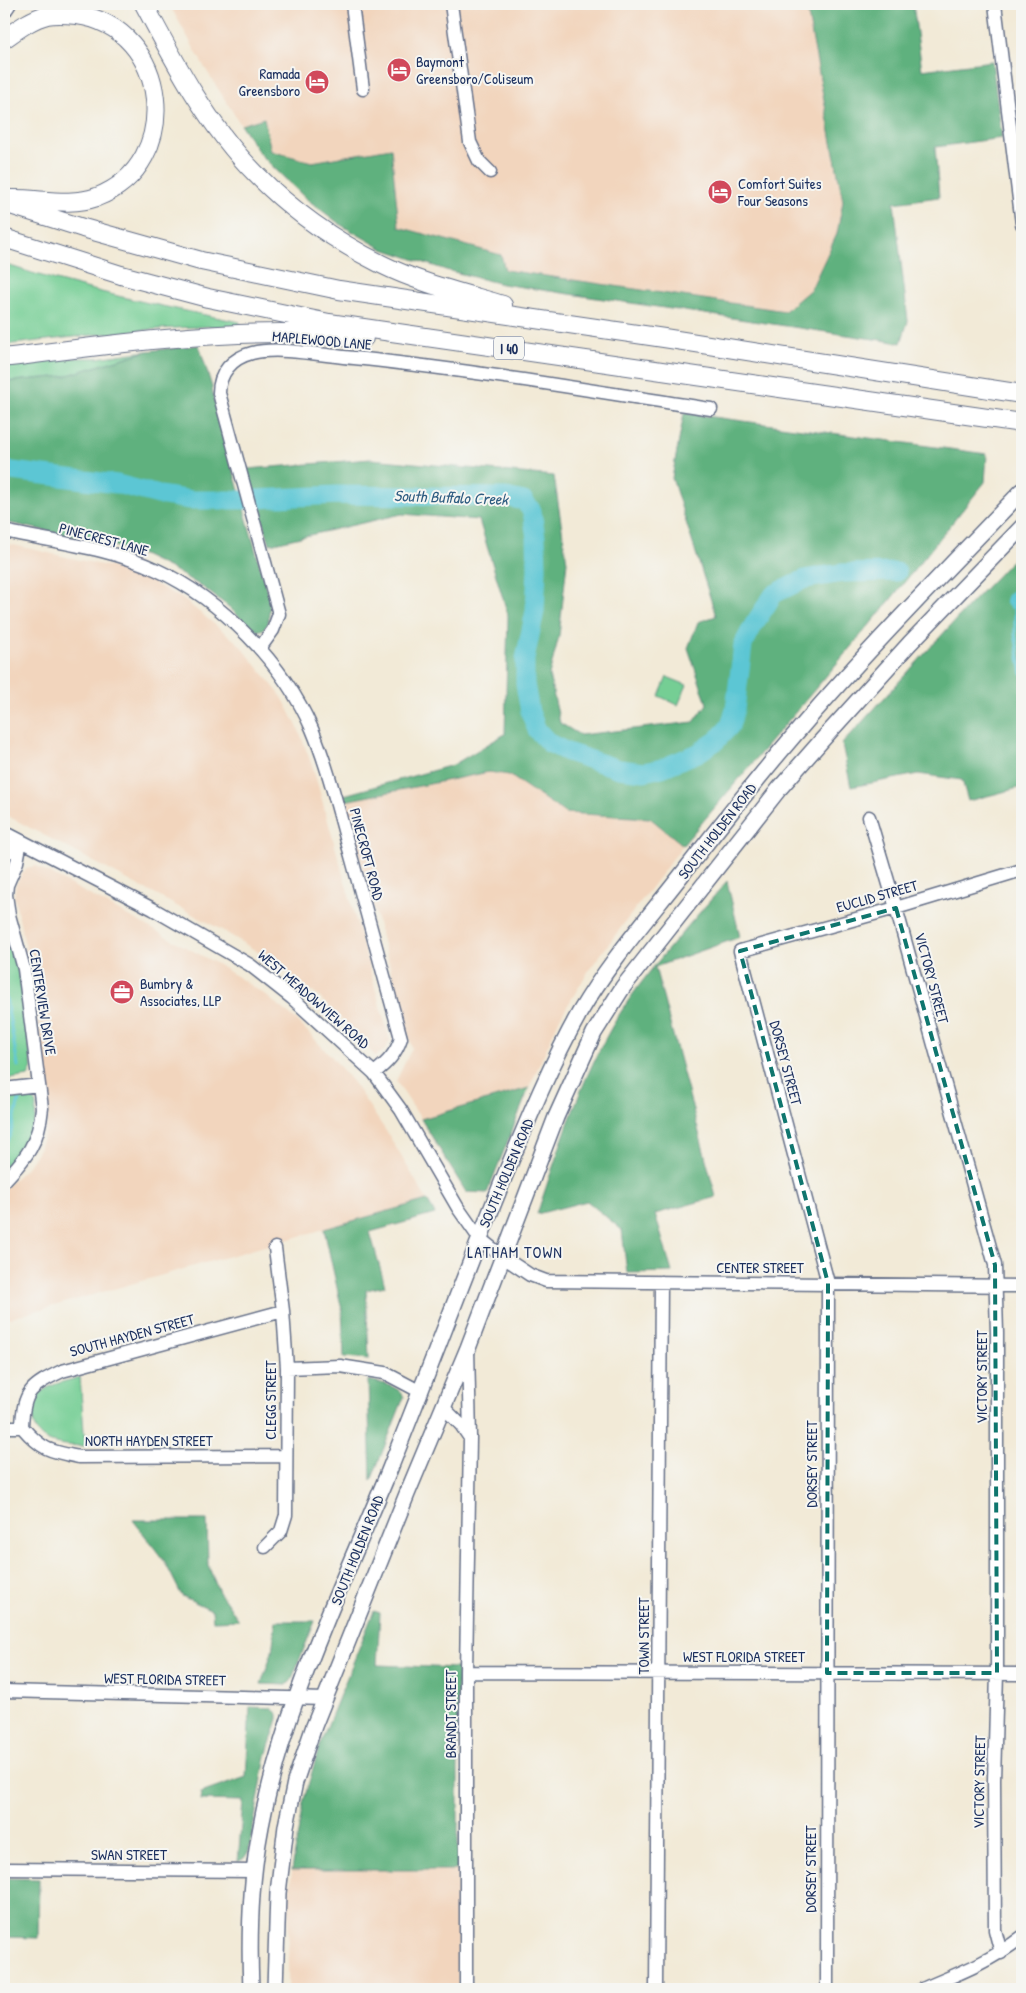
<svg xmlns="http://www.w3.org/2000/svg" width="1026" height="1993" viewBox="0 0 1026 1993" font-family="'Patrick Hand',sans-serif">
	<rect width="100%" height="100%" fill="#f6f6f2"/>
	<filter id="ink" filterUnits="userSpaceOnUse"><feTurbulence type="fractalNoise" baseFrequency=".02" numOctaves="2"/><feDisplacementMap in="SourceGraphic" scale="10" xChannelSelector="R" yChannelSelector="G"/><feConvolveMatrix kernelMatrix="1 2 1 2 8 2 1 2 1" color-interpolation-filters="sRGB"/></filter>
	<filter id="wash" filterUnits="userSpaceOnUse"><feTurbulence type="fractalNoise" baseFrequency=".0096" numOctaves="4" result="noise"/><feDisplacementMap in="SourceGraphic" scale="20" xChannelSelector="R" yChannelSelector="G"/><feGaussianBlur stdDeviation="1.12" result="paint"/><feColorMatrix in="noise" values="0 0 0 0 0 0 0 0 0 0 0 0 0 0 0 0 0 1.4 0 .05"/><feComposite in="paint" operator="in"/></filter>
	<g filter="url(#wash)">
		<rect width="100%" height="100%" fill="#f2ead7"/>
		<path fill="#f2d5bd" d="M169,4H806L843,201L837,234L811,289L785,311L504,270L501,255L399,227L390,148L312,162L271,151L264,118L241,125L205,68Z
			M4,543L115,568L148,580L183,599L239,644L282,697L298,728L313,768L390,1041L384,1051L375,1056L349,1026L319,997L273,961L222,930L4,814Z
			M489,772L509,775L565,813L650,818L683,845L589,970L560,1018L529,1088L421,1119L396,1081L412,1048L345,801Z
			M36,866L219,965L264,994L296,1020L332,1057L354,1084L388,1134L427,1200L4,1320V1189L28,1166L39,1149L47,1126L49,1109L34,984L14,896L16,884L26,868Z
			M292,1870H458V1989H288L289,1897Z"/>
		<path fill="#74ce94" stroke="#487e79" d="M4,264C81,290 160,306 240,322L239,326C160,326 82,336 4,345Z
			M147,351L65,376L4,382V365L66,358H97Z
			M667,677L687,685L678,705L659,696Z
			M4,928C23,972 26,1021 32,1068L28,1076L4,1080Z
			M25,1094L34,1099L36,1105L35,1120L26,1147L4,1172V1096Z
			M80,1377L85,1446C59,1445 30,1445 33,1410C34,1402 37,1395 44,1390C54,1383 68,1381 80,1377Z"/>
		<path fill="#5fb17e" stroke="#3d706e" d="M806,4H913L922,70L992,61L1002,138L935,147L939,197L894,203L908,321L901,343L502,284L446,270L383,249L341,225L304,197L260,154L241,125L264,118L271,151L312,162L391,148L399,227L501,255L505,270L785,311L811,289L837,234L843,201Z
			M199,345L212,387L214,401L270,602L268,624L264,629L258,631L251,629L229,607L201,586L170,568L138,553L104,543L4,522V382L65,376L147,351Z
			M684,413L987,454L985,482L883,609L683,845L650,818L565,813L509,775L489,772L345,801L344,795L453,765L505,734L508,615L479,520L402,514L270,544L247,469L371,459L554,476L567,562L559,636L549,675L560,723L580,735L694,722L707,704L688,648L698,622L716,616L672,478Z
			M1022,550V787L968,801L962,780L918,774L851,787L842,744L972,602Z
			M727,881L740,937L655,967L716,1197L655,1214L672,1272L627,1273L622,1230L587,1201L537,1214C562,1141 584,1066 628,1001C657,959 694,920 727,881Z
			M529,1088L487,1193L466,1192L421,1119Z
			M427,1200L435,1214L370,1232L385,1286L366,1290L369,1359L344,1357L342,1310L324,1229Z
			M368,1380C379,1383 399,1385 404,1397L371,1481Z
			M133,1520H207L208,1565L219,1592L239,1620L213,1621L212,1610L182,1596L165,1562Z
			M374,1611L380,1613L377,1665L458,1668V1870H292L303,1803L320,1744Z
			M276,1621H315L291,1681L287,1685L261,1684L272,1652Z
			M250,1707L271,1708L278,1714V1719L266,1756L249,1851L244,1858L238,1862L243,1801L200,1800L201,1793L246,1777Z
			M4,1878L39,1879L38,1938L4,1937Z"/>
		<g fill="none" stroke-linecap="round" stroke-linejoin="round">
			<path stroke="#5bc6d4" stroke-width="3" d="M1015,600V633L1022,674
				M4,987L18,1066
				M4,1145L10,1136L19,1100"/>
			<path stroke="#5bc6d4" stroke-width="19" d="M4,470L117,484L159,495L191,500H245
				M257,499L337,495L506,497L524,501L532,511L536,538L537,568L535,611L525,659V684L530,712L537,730L549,743L567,752L619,769L644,772L662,768L698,753L716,741L730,726L735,709L743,645L754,624L774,594L805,579L842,573L897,572
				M1015,600L1022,596"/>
		</g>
	</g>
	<g filter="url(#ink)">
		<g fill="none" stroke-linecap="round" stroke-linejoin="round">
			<defs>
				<path id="minor" d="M352,4L363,89
					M451,4L470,142L479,161L490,172
					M995,4L1022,224
					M4,531C54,542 110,548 157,570C222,600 284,664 312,729C330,772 340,818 353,863C369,921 385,979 401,1038C396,1054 387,1063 374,1073
					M260,648L273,630L279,614L219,393C219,373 232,358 252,353C279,346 326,356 354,358C473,370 592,391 711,409
					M869,817L896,908L995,1265L997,1333V1673L994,1780L995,1930L1001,1953
					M4,832L153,909L250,965L292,998L374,1073L401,1110L458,1208L479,1238L503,1257L530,1275L546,1281L1022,1286
					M4,855L21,841
					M4,1089L39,1085
					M4,1181C27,1157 39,1142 42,1108L24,969L9,915L6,895L7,885L17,862L21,841
					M468,1348L470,1438
					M287,1368L340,1366L385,1373L421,1392
					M444,1408L461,1425L470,1438L466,1672V1989
					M4,1427H22
					M22,1427C23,1391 31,1386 62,1371L283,1311
					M22,1427C42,1450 49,1451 79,1457L286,1456
					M265,1547L281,1531L286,1515L287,1368L283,1311L275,1248
					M466,1672L1022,1674
					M4,1691L325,1699
					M4,1869L254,1871
					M656,1989L661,1282
					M827,1989L828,1283L740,951L896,908L1022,870
					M922,1989C958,1974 990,1962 1022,1937"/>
				<path id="major" d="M4,10L8,4
					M251,1989C249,1940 250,1891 258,1843C279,1714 338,1595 387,1476C426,1379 462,1282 501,1185C525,1127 549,1067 580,1012C609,962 648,918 683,873C722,823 761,773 803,725C873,644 948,568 1022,491
					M275,1989L278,1893L286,1826L295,1782L314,1726L407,1494L468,1348L556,1117L594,1033L623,987L779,789L823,739L910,643L1022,527"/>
				<path id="highway" d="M144,4C175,63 208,126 256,174C292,211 335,241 381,264C419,283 462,293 503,305
					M4,39C17,30 31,19 47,15C56,13 67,14 77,15C170,27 185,164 97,197C68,207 39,198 10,199
					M4,203L83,228L201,261L339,290L664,338L1022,394
					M4,238L121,275L208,298L329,323L1022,423
					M4,358C99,346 196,332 292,333C316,334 340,337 364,338"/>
			</defs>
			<use href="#minor" stroke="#667088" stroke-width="15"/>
			<use href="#major" stroke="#667088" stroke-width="18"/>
			<use href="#highway" stroke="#667088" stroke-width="20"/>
			<use href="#minor" stroke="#fff" stroke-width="12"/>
			<use href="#major" stroke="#fff" stroke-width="15"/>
			<use href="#highway" stroke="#fff" stroke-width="18"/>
		</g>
	</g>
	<path fill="none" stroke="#0f766e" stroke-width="4" stroke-dasharray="10 6" stroke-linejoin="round" d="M896,908L995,1265L997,1673H827L828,1283L740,951Z"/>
	<defs>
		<symbol id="hotel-disc" viewBox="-11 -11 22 22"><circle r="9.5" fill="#d1495b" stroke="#f6f6f2"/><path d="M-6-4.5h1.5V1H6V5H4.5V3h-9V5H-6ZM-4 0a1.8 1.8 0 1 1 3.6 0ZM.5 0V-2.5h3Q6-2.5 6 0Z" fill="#fff"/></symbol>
		<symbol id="office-disc" viewBox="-11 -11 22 22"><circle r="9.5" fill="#d1495b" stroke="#f6f6f2"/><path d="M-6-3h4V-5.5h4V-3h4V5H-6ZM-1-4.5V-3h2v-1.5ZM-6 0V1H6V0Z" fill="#fff"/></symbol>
	</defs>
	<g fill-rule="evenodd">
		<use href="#hotel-disc" x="385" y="56" width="28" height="28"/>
		<use href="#hotel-disc" x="303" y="68" width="28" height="28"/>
		<use href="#hotel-disc" x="706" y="178" width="28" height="28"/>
		<use href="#office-disc" x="108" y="978" width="28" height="28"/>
	</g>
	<g text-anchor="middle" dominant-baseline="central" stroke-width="4" stroke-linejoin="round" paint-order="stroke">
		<rect fill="#f6f6f2" stroke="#5d6b8a" stroke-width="1" x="494" y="336.5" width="30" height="23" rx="4"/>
		<g font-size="14" font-weight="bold" fill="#1b2f5e">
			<text x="509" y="348">I 40</text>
		</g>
		<g font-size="15" fill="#1b2f5e" stroke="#f6f6f2" text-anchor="start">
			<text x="416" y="61">Baymont<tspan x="416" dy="17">Greensboro/Coliseum</tspan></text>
			<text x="300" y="73" text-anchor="end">Ramada<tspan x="300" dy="17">Greensboro</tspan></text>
			<text x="738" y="183">Comfort Suites<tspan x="738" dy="17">Four Seasons</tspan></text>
			<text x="140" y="983">Bumbry &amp;<tspan x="140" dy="17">Associates, LLP</tspan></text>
		</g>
		<g font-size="15" fill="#1b2f5e" stroke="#f6f6f2">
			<text transform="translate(322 340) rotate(5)">MAPLEWOOD LANE</text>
			<text transform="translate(104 539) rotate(15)">PINECREST LANE</text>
			<text transform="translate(717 831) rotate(-52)">SOUTH HOLDEN ROAD</text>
			<text transform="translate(367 854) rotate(75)">PINECROFT ROAD</text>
			<text transform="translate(877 896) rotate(-16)">EUCLID STREET</text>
			<text transform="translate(932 978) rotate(75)">VICTORY STREET</text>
			<text transform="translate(314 999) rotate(41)">WEST MEADOWVIEW ROAD</text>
			<text transform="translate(43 1002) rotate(81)">CENTERVIEW DRIVE</text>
			<text transform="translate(786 1063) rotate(75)">DORSEY STREET</text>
			<text transform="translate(506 1173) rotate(-67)">SOUTH HOLDEN ROAD</text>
			<text x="760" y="1267">CENTER STREET</text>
			<text transform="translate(132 1335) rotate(-15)">SOUTH HAYDEN STREET</text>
			<text transform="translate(981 1377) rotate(-90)">VICTORY STREET</text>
			<text transform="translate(270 1400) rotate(-90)">CLEGG STREET</text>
			<text x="149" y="1440">NORTH HAYDEN STREET</text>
			<text transform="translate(811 1464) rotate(-90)">DORSEY STREET</text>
			<text transform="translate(357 1550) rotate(-68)">SOUTH HOLDEN ROAD</text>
			<text transform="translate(643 1636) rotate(-90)">TOWN STREET</text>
			<text x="744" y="1656">WEST FLORIDA STREET</text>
			<text transform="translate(165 1679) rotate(1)">WEST FLORIDA STREET</text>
			<text transform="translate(450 1714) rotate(-90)">BRANDT STREET</text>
			<text transform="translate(979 1782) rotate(-89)">VICTORY STREET</text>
			<text x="129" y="1854">SWAN STREET</text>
			<text transform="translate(810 1869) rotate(-90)">DORSEY STREET</text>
		</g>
		<g font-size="16" font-style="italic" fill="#2e5c81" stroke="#f6f6f2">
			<text transform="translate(451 497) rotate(2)">South Buffalo Creek</text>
		</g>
		<g font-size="16" letter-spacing="1" fill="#1b2f5e" stroke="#f6f6f2">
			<text x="515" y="1252">LATHAM TOWN</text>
		</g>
	</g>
	<rect width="1026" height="1993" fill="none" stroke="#f6f6f2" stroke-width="20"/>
</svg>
